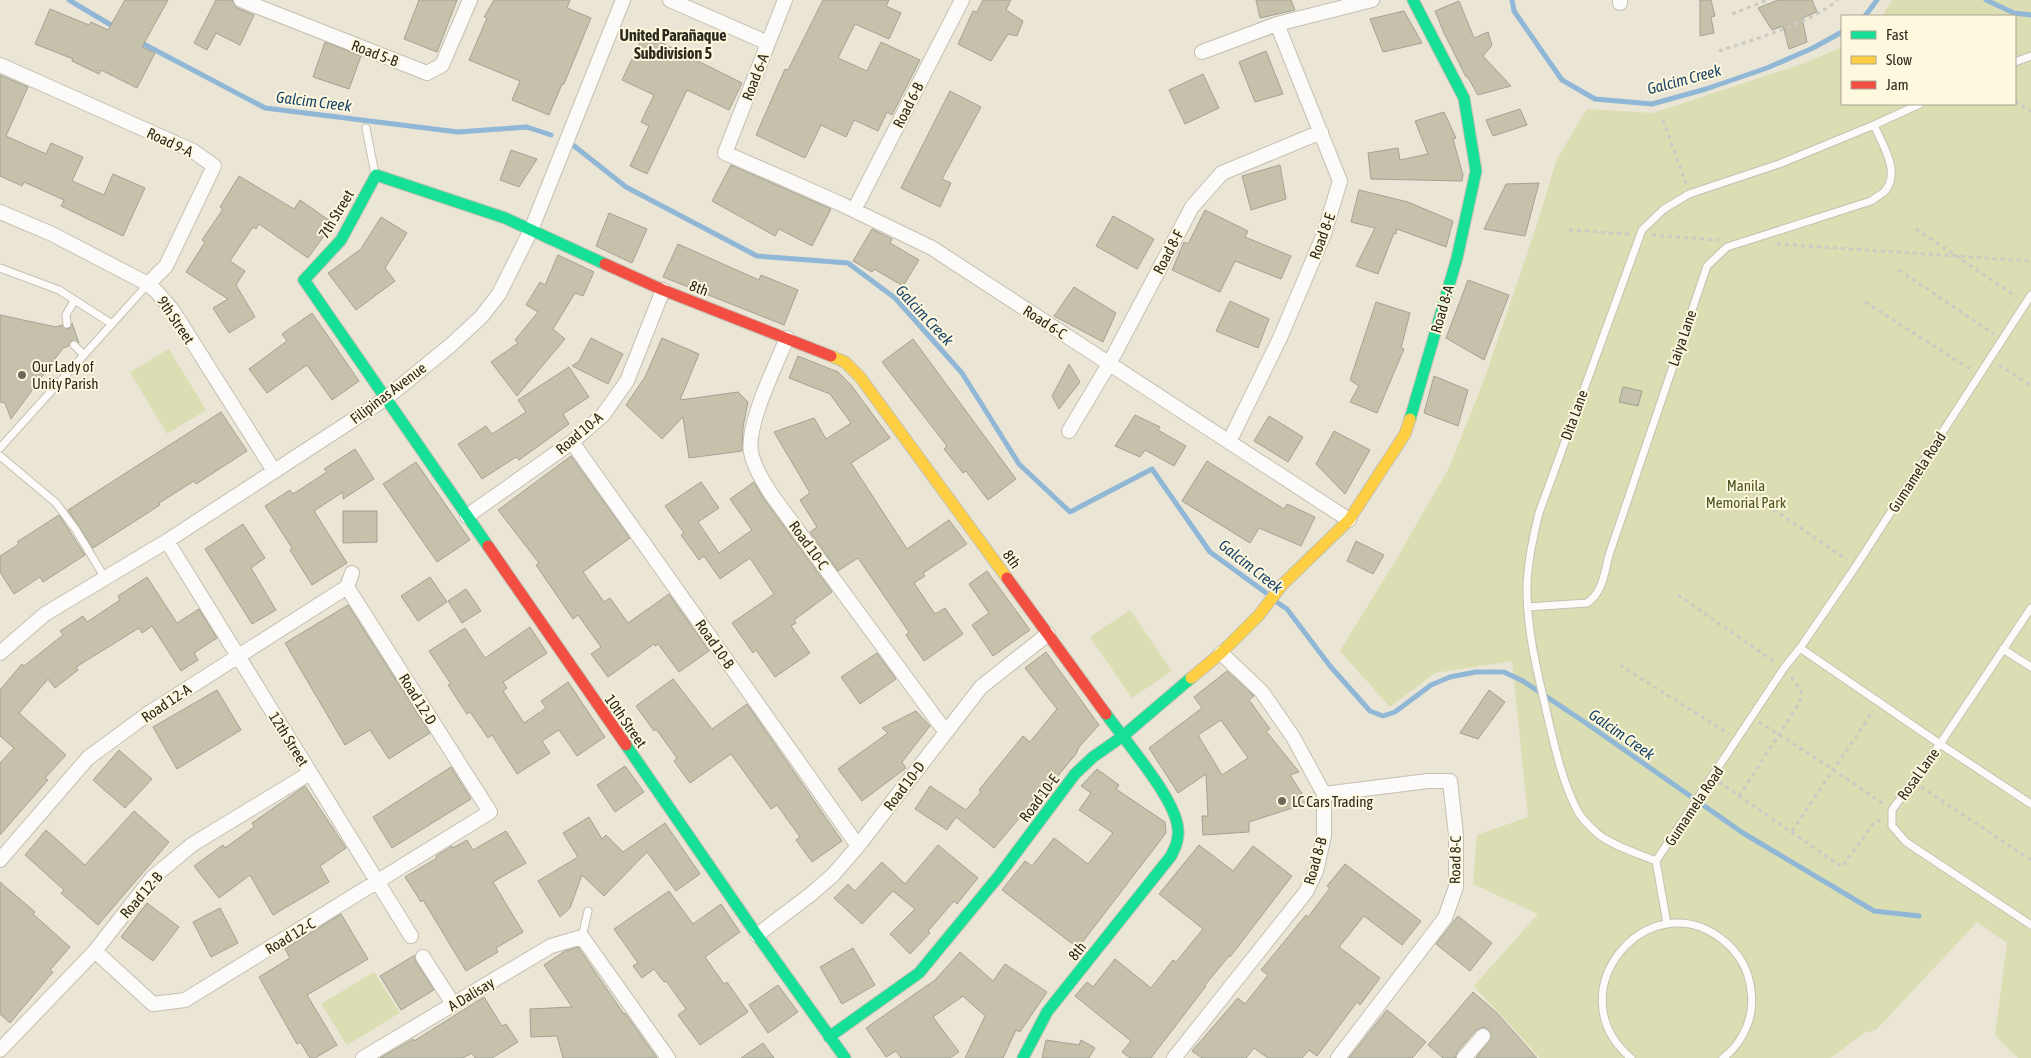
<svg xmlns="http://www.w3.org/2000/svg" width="2031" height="1058" viewBox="0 0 2031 1058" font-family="'Asap Condensed',sans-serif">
	<rect width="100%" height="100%" fill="#eae5d4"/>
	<path fill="#dbdeb3" d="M1892,0H2031V1058H2018L1995,1035L2007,943L1977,922L1876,1030L1864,1033L1831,1058H1540L1474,986L1538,914L1473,884L1477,835L1528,817L1512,661L1435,673L1390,707L1340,651L1397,558L1449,468L1484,380L1532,240L1557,159L1587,109L1653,113L1805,63L1842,47V104H2015V16H1882Z
		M169,349L206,410L167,434L130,372Z
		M1130,610L1172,671L1132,698L1090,637Z
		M374,972L400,1013L347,1045L321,1004Z"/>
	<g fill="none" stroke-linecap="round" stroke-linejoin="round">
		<path stroke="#90b7d6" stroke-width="5" d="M69,0L116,28
			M1512,0L1514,11L1562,80L1595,99L1652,104L1706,89L1767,68L1813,48L1842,32
			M1986,0L2014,13L2031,15
			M1865,16L1877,0
			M138,41L265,108L458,132L527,127L551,135
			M573,145L626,187L757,256L848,263L895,298L962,373L1019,464L1070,512L1152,469L1210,552L1269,595
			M1275,601L1287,609L1330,666L1370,711L1383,716L1395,712L1431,685L1450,677L1476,672H1504L1523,681L1583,721L1743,833L1874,911L1919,916"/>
	</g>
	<path fill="#c6c1ab" stroke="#a5a194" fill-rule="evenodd" d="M125,0H168L142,47L155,53L137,88L101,70L99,74L72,61L73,59L35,44L50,9L89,25L91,22L108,30Z
		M216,0H232L237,8L254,15L240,45L216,33L207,50L194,43Z
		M419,0H457L437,52L404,39Z
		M494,0H570L567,8L591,18L564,84H562L549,115L512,100L520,81L469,60L487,18L484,17Z
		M823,0H889L886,6L901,13L889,39L855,24L838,58L867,71L881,42L920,60L892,115L887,112L878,131L854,120L846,137L821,125L805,158L756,135L785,69L788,70Z
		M983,0H1011L1006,10L1023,21L1017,36L1008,34L991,61L958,44L973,11L977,12Z
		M1256,0H1291L1295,10L1260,18Z
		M1700,0H1711L1715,16L1711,17L1714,33L1700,36Z
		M1778,0H1812L1817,12L1802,18L1807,42L1789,49L1783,26L1772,30L1758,8Z
		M1459,1L1474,38L1488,32L1492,45L1483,56L1511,86L1478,95L1467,76L1466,77L1444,33L1435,11Z
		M1404,11L1422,43L1383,52L1370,19Z
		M644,34L742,83L729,110L687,90L647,174L630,166L649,126L641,122L654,95L622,80Z
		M325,42L361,56L349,89L313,77Z
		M1266,51L1283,94L1255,102L1239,62Z
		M1203,74L1219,108L1185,124L1169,90Z
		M0,75L28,87L6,136L46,154L51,143L83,157L72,181L104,195L113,174L145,188L123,236L61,206L64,200L24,182L22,186L0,176Z
		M950,91L981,107L942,179L951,183L940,207L901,188Z
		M1520,109L1527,125L1493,136L1486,120Z
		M1444,112L1456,138L1453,139L1463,175L1462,181L1371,179L1368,153L1398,148L1400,160L1428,154L1415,121Z
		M511,150L537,159L519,187L500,180Z
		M731,165L831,209L812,246L779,229L775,236L712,201Z
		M1280,165L1286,199L1251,210L1242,176Z
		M239,176L294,209L300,200L333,223L308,258L259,224L256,229L253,227L230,261L245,271L236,285L255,317L229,333L213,308L228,299L186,272L205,242L202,240L223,209L220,207Z
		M1539,183L1525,236L1484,229L1506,184Z
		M1359,190L1408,202L1453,221L1446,247L1397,229L1396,234L1394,233L1378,274L1356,266L1375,228L1351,222Z
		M1205,210L1248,231L1245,237L1291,256L1281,279L1235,261L1220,292L1172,270L1184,242L1188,244Z
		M609,213L647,229L632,263L596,246Z
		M1113,216L1154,239L1137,269L1096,246Z
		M381,217L407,233L385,268L395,281L356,310L328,273L361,249Z
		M872,229L892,239L890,243L919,260L903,286L874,269L872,272L853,261Z
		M678,244L759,280L761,275L798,290L784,325L663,277Z
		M558,255L594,272L583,296L575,293L553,329L565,339L517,396L491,362L518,343L515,340L538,312L526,305L540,282L545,285Z
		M1468,280L1509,295L1484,360L1446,338Z
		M1074,287L1116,313L1103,342L1054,316Z
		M1230,301L1269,319L1258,348L1216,331Z
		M1376,302L1410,313L1401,348L1404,349L1377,413L1350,402L1359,386L1350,380Z
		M312,313L359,381L332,400L307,365L267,393L249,369L287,341L282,334Z
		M0,315L56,327L62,325L67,329L70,328L72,323L79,343L72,340L69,346L63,348L11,419L5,403L0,402Z
		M591,338L623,354L608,384L572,366L579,361Z
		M662,338L699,354L680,400L738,392L748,402L743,427L742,451L689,458L683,417L662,439L626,405L645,377Z
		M913,339L1016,479L988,500L966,471L963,473L944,449L947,446L882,362Z
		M798,356L838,372L851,385L890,438L851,463L907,549L949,520L967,544L923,573L925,576L914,583L935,614L945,608L963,634L924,661L906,635L909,632L858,558L838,571L810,532L817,527L800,500L810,493L774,432L814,418L826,439L851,423L830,394L789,378Z
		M1069,364L1080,382L1059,409L1052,396Z
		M569,367L589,397L563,414L569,424L519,460L516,457L482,479L458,444L486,426L492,434L526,412L518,400Z
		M1434,376L1468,390L1458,426L1424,413Z
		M1623,387L1642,391L1638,406L1619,402Z
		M221,412L247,451L196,484L194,481L159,503L160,505L93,548L68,510Z
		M1135,415L1160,427L1158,430L1186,446L1174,466L1145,450L1140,457L1115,446Z
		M1269,416L1303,437L1288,462L1254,441Z
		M1334,431L1370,450L1345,494L1316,464Z
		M355,449L374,479L343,499V492L314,511L347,563L312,585L290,550L292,548L265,506L290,490L293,494L327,472L324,469Z
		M571,456L630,538L583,572L604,602L610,598L628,623L669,594L709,651L679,672L658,644L655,646L654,644L608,677L591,654L601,647L578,615L573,619L536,565L539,563L498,510Z
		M1207,461L1284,509L1287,504L1315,517L1301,546L1259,528L1250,543L1182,501Z
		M416,462L470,540L437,562L383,484Z
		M701,482L719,508L698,522L719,553L752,530L730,499L754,482L764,499L832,592L794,620L796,623L791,626L810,653L775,677L756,650L753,653L732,623L774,594L750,558L720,579L704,556L699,560L681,535L684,533L665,506Z
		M343,511H377V542L343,543Z
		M59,515L85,555L43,582L40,577L14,594L0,572V556L19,544L17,542Z
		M243,524L265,558L251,568L276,610L252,624L205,549Z
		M1356,541L1384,555L1373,574L1347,561Z
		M987,571L1030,630L993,656L972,625L989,613L969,584Z
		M147,577L177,623L199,609L217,638L194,653L198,660L181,671L152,626L142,633L139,628L76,667L78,670L55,688L48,679L19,713L66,755L45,778L48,780L0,835V763L14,748L0,736V690L22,664L24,666L63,635L60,631L83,616L87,622L120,600L118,596Z
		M430,577L447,602L418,621L401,596Z
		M466,589L481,611L462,623L448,601Z
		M348,605L430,733L389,759L370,730L345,745L285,643Z
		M530,627L547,653L503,682L507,688L503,691L524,723L546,708L541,701L568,682L605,737L577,756L559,730L542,741L550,753L517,774L492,735L488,738L470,712L467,714L448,685L451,684L429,651L465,628L485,658Z
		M1046,652L1099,725L1079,747L1076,754L1041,796L1039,795L994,848L956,817L947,830L915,809L930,786L966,810L981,792L979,790L1023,736L1030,742L1057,709L1025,668Z
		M877,653L896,679L860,704L841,677Z
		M1227,671L1254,696L1249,700L1270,729L1266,731L1299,772L1290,775L1308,803L1249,822V832L1203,835L1202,816H1208L1206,774L1178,793L1149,748L1202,708L1194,697ZM1221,720L1248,758L1222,775L1198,735Z
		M673,679L712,729L747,704L842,841L812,862L796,840L800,837L777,805L771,809L731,754L690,783L674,761L677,758L656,729L654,731L636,706Z
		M217,690L241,730L177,769L153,727Z
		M1489,690L1505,702L1478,739L1460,733Z
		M916,711L930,726L902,762L906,768L862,801L838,769L888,733L882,728Z
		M119,750L152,779L125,808L93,780Z
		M625,766L644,792L615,812L597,785Z
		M451,767L471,799L392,848L373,817Z
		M1097,769L1119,785L1116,789L1165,822L1166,833L1078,948L1002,890L1025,861L1032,866L1054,838L1088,864L1113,833L1079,810L1091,793L1081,786Z
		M305,786L346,848L320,866L329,882L273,915L250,875L219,898L194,866L223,845L225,848L254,827L252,823Z
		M134,811L169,842L98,925L61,893L64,890L25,855L46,830L85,865Z
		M589,817L602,839L606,835L623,852L665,823L700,874L676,891L647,852L604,896L582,875L570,908L560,917L538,881L578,857L563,833Z
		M506,831L526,863L493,882L523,932L496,948L498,952L466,971L423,900L421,902L405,877L437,858L436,856L452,846L453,848L467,840L473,850Z
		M938,845L978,878L957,904L954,901L928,931L930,933L910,954L890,934L915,909L893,891L862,924L834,898L848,884L855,891L882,862L905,884Z
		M1199,845L1233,871L1253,846L1292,876L1230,957L1229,956L1205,985L1206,986L1151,1058H1130L1122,1052L1131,1041L1075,996L1087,982L1093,987L1115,959L1151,988L1173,960L1176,962L1203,929L1159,894Z
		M1345,864L1421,921L1402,945L1364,916L1339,947L1380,978L1360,1005L1357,1002L1317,1056L1309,1050L1302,1058H1268L1254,1048L1246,1058H1202L1192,1051L1238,998L1245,1004L1268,975L1261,970L1306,915L1308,917L1330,888L1327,886Z
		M0,882L35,912L33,914L70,947L50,970L53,972L10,1023L0,1014Z
		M669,891L693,924L721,904L740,932L705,957L724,984L727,982L748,1012L700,1045L678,1015L686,1009L666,981L664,982L654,969L642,978L633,966L638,963L614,929Z
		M147,903L179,927L153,961L121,937Z
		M220,908L238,943L211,957L193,922Z
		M341,914L368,959L307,995L337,1045L315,1058H310L300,1042L297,1044L259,977L290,958L285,949Z
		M1458,916L1492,943L1470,971L1436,944Z
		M578,947L624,1014L625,1013L657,1058H563L557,1036L531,1037L530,1009L572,1007L544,965L565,951Z
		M853,948L875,985L842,1004L820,967Z
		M960,952L993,981L1005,964L1047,992L1020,1032L1016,1030L1003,1058H965L985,1016L963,996L933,1017L959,1052L950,1058H901L896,1051L886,1057L866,1028L935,980Z
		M415,955L416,962L434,990L401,1010L380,976Z
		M778,985L798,1012L768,1033L749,1005Z
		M1473,992L1497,1013L1537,1058H1476L1491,1038L1489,1030L1484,1027L1476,1030L1457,1052L1455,1058H1443L1428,1045Z
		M484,997L502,1026L506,1024L518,1042L492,1058H475L472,1053L463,1058H380L413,1039L414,1041Z
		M1387,1010L1426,1042L1412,1058H1349Z
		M1046,1040L1079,1045L1081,1040L1095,1048L1089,1058H1042Z
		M763,1043L774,1058H741Z"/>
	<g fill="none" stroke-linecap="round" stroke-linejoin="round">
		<defs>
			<path id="lane" d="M2015,62L2031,56
				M366,128L375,174
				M0,268L59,290L112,324
				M67,324L66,315L74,301
				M74,345L84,355
				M0,448L148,284
				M0,456L56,503L76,530L105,578
				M1528,607L1587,603C1603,592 1604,574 1609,555L1707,266L1727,247L1871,201C1875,198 1880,195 1884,192C1902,173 1882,144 1874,125
				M2031,608L1940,744L1892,810V826L1906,842L2031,925
				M1800,648L1940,744L2031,804
				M2003,649L2031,667
				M1656,861C1639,854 1613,846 1598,834C1591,828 1580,817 1576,808C1562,780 1555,748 1548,718C1538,675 1526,629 1527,584C1528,560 1533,537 1539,513L1642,230L1664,209L1689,194L1779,164L1874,125L1920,104
				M1667,924L1656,861L1784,668L1800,648L1856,566L2031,295
				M582,937L588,911
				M1631,1058C1554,993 1648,880 1723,940C1739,953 1749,970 1751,991C1755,1016 1743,1043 1723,1058"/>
			<path id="street" d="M241,0L427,73L442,65L470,0
				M670,0L768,43
				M785,0L725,153L839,203L932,248L1349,520
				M1620,3V0
				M1202,52L1277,24L1372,0
				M0,65L193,151L214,166L166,266L148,284
				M854,210L962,0
				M0,212L52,234L148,284L157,292L173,311L274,471
				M787,338C776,365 746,425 751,452C754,467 763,481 771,494L945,731
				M1069,431L1109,364L1192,207L1222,173L1321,132
				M572,442L858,846
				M1229,442L1280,338L1324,234L1340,181L1277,24
				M467,516L572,442L603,415L627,381L663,290
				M167,541L411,936
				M0,653L45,614L167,541L385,399L451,345L482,316L499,294L531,230L623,0
				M1324,794L1428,781H1450L1456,835V887L1445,918L1338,1058
				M0,860L88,758L149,713L347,587L352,573
				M757,935L810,895L833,875L858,846L981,687L1048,634
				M95,951L153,1004L185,1000L490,812L347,587
				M423,957L453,1004
				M0,1050L95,951L152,878L193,844L310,773
				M363,1058L551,946L582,937L668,1058
				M1174,1058L1306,892L1316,871L1324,836V794L1293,737L1262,692L1221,653
				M1464,1058L1483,1036"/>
			<path id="fast" d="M1410,419L1457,258L1476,171L1464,98L1413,0
				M488,546L304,280L341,240L376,175L505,218L605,264
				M626,745L757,935L845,1058
				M829,1037L919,973L998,877L1075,774L1093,757L1123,736L1191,678
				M1023,1058L1047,1012L1171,856C1175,848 1179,840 1178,830C1177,800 1125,741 1106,714"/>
			<path id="slow" d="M831,356L845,362L860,377L1007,578
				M1191,678L1221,653L1259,615L1282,585L1349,520L1405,434L1410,419"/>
			<path id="jam" d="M605,264L663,290L831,356
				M488,546L626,745
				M1007,578L1106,714"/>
		</defs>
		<use href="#lane" stroke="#c4c1b3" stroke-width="9"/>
		<use href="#street" stroke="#c4c1b3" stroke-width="16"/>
		<use href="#fast" stroke="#c4c1b3" stroke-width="13"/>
		<use href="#slow" stroke="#c4c1b3" stroke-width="13"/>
		<use href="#jam" stroke="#c4c1b3" stroke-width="13"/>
		<path stroke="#cbcac4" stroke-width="3" stroke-dasharray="4 4" stroke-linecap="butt" d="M1732,14L1767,0
			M1719,51C1750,41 1814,22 1837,0
			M2015,101L2031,112
			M1663,120L1686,184
			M1916,229L2017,297
			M1569,230L1629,234
			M1652,235L1719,240
			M1777,244L2031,261
			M1899,270L1994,334
			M1865,302L1970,369
			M1999,365L2031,386
			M1747,491L1847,560
			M1678,595L1776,663
			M1620,665L1729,734
			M1759,722L1834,770L1883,804
			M1719,782L1842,867L1876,820L1882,822
			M1921,787L2031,860
			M1739,796L1800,702L1801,691L1790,675
			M1792,831L1873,711"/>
		<use href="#lane" stroke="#fcfbf9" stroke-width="7"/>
		<use href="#street" stroke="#fcfbf9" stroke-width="14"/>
		<use href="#fast" stroke="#16e098" stroke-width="11"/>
		<use href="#slow" stroke="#ffcf43" stroke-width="11"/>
		<use href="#jam" stroke="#f24e42" stroke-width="11"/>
	</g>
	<g fill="#6e6b5d" stroke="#fef8df" stroke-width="2">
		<circle cx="22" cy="375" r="5"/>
		<circle cx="1282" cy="801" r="5"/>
	</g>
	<g text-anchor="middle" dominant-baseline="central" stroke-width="4" stroke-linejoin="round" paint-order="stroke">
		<g font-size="15" fill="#2c291d" stroke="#fef8df">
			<text transform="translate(375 53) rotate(21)">Road 5-B</text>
			<text transform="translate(755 77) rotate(-69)">Road 6-A</text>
			<text transform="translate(908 105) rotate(-63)">Road 6-B</text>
			<text transform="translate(170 142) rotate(25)">Road 9-A</text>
			<text transform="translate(336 214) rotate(-59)">7th Street</text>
			<text transform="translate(1322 236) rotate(-70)">Road 8-E</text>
			<text transform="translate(1168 252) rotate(-62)">Road 8-F</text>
			<text transform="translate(699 288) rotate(21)">8th</text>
			<text transform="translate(1442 309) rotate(-74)">Road 8-A</text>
			<text transform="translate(176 320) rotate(56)">9th Street</text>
			<text transform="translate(1045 322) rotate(33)">Road 6-C</text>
			<text transform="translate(1682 338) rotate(-71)">Laiya Lane</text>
			<text transform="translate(388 393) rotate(-37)">Filipinas Avenue</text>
			<text transform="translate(1574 415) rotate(-70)">Dita Lane</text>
			<text transform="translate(579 433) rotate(-40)">Road 10-A</text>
			<text transform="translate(1917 472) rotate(-57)">Gumamela Road</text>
			<text transform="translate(809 545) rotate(54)">Road 10-C</text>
			<text transform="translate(1012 559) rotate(54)">8th</text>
			<text transform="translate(715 644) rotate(55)">Road 10-B</text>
			<text transform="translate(418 699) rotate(58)">Road 12-D</text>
			<text transform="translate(166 703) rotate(-34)">Road 12-A</text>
			<text transform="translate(626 721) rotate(55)">10th Street</text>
			<text transform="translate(289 739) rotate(58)">12th Street</text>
			<text transform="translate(1918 774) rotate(-54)">Rosal Lane</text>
			<text transform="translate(904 786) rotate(-53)">Road 10-D</text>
			<text transform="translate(1039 798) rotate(-53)">Road 10-E</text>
			<text transform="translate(1694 806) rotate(-56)">Gumamela Road</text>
			<text transform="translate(1455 860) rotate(-89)">Road 8-C</text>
			<text transform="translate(1315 861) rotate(-74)">Road 8-B</text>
			<text transform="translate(141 895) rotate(-49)">Road 12-B</text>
			<text transform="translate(290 936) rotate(-31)">Road 12-C</text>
			<text transform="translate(1077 951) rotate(-51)">8th</text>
			<text transform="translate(471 994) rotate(-31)">A Dalisay</text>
		</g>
		<g font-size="15" fill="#2c291d" stroke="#fef8df" text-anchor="start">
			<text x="32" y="366">Our Lady of<tspan x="32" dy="17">Unity Parish</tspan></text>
			<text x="1292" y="801">LC Cars Trading</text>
		</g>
		<g font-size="15" fill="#4d541e" stroke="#fef8df">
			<text x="1746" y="485">Manila<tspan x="1746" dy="17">Memorial Park</tspan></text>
		</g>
		<g font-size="16" font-weight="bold" fill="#2c291d" stroke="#fef8df">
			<text x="673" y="35">United Parañaque<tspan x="673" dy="18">Subdivision 5</tspan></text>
		</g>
		<g font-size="16" font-style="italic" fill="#1b4568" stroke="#fef8df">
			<text transform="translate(1684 79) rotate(-15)">Galcim Creek</text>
			<text transform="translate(314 101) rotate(7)">Galcim Creek</text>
			<text transform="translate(925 315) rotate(47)">Galcim Creek</text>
			<text transform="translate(1251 566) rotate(38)">Galcim Creek</text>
			<text transform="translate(1622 734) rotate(35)">Galcim Creek</text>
		</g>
	</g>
	<rect x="1841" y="15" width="175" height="90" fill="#fef8df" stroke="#aaa591"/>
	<rect x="1851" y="31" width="25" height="8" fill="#16e098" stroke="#aaa591"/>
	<text x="1886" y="40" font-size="15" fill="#2c291d">Fast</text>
	<rect x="1851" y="56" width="25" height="8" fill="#ffcf43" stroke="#aaa591"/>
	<text x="1886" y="65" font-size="15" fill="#2c291d">Slow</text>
	<rect x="1851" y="81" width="25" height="8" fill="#f24e42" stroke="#aaa591"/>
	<text x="1886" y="90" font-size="15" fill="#2c291d">Jam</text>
</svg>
